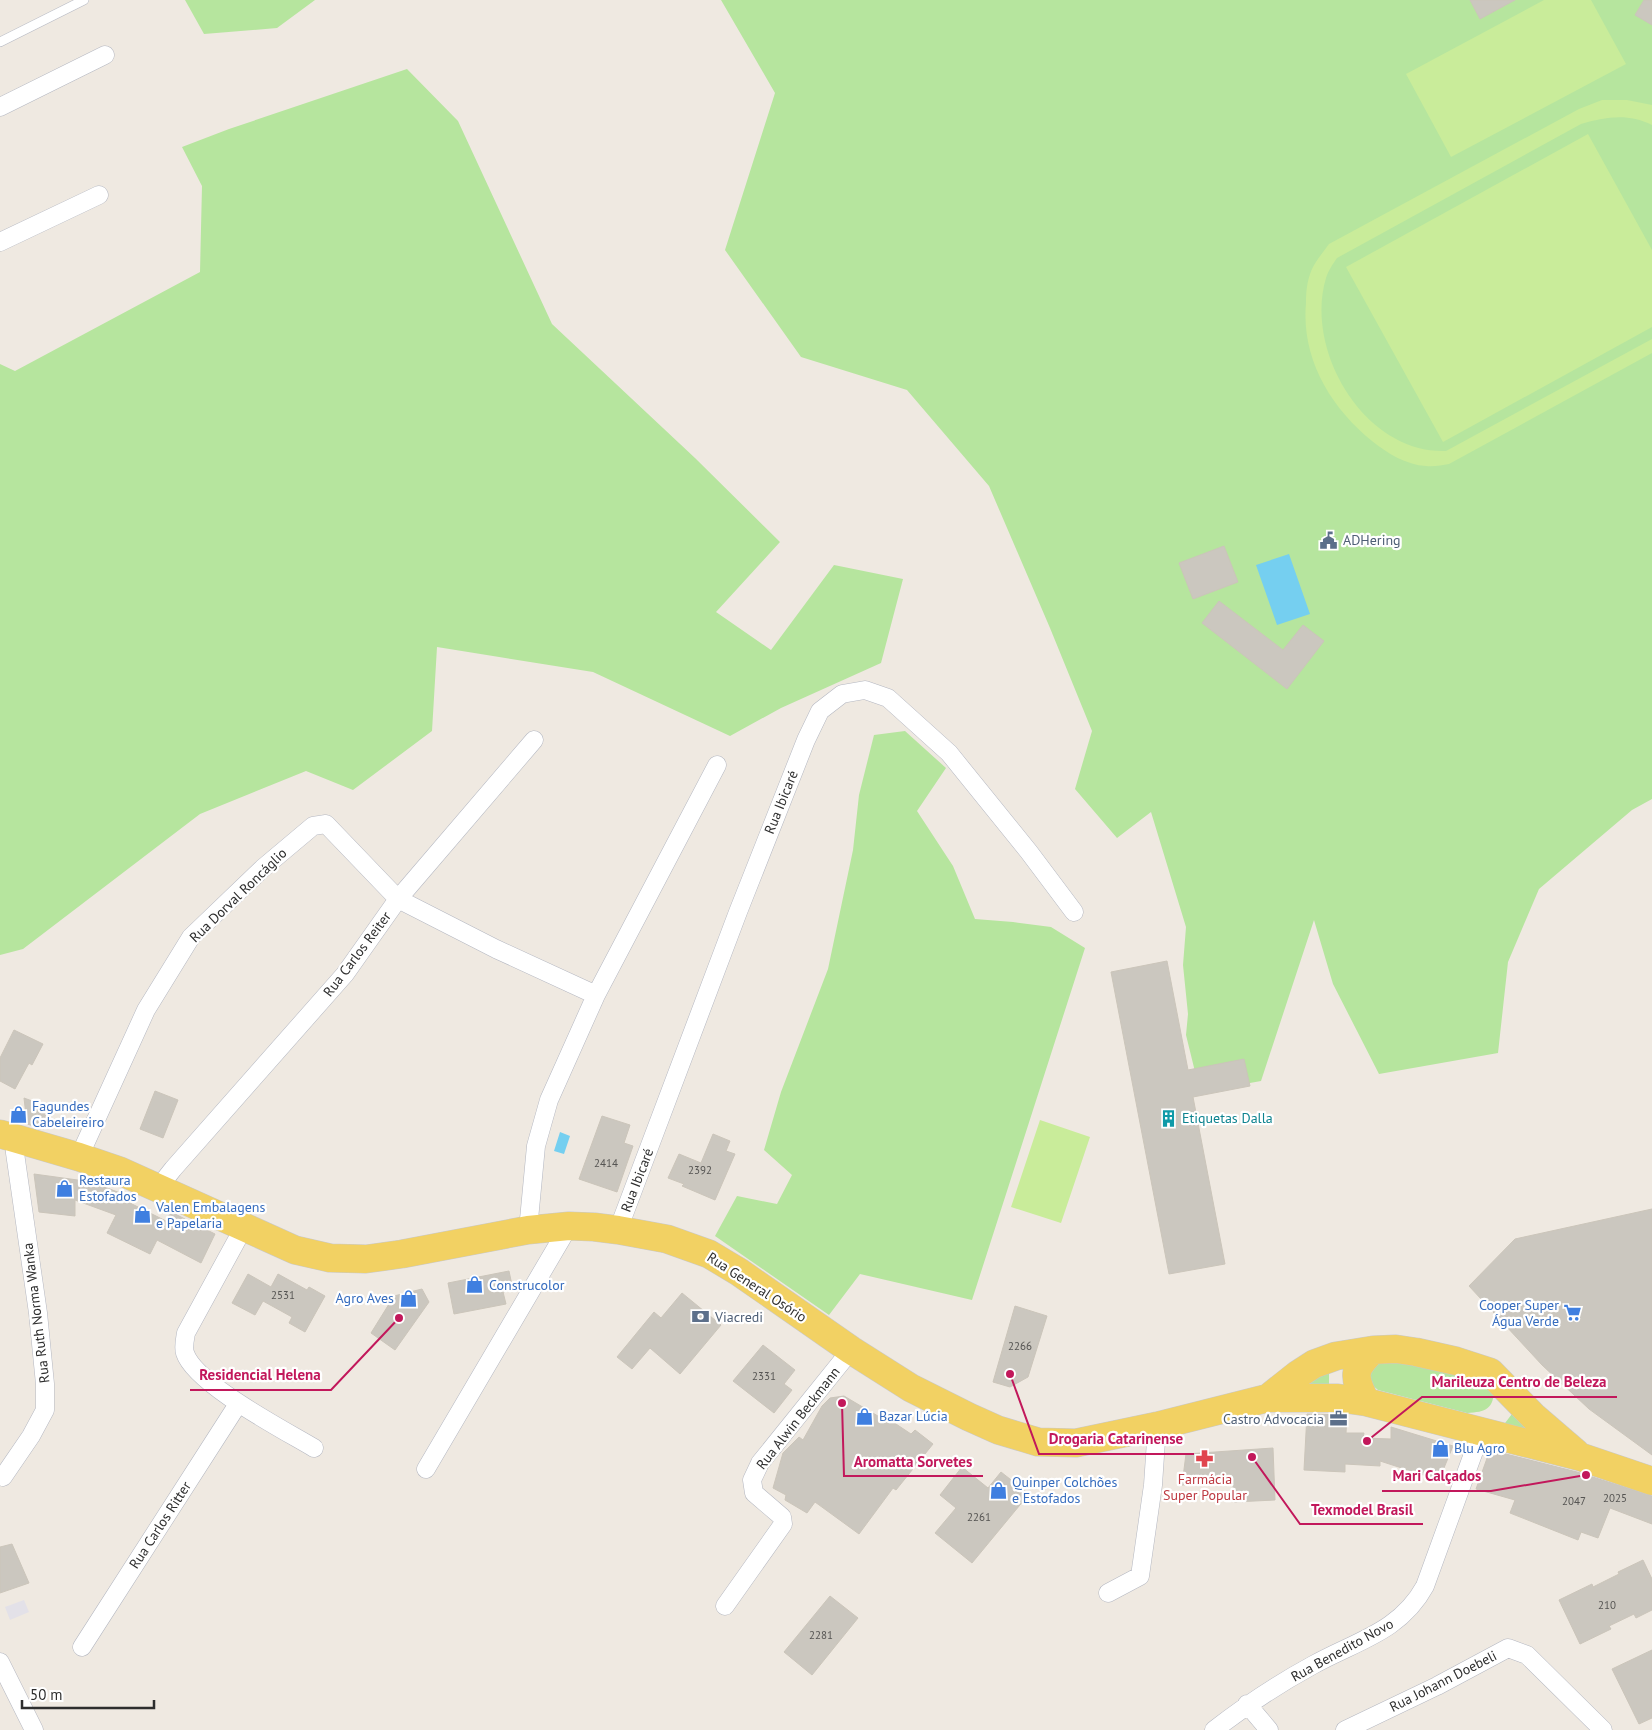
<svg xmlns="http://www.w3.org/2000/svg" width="1652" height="1730" viewBox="0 0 1652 1730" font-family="'PT Sans',sans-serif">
	<rect width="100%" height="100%" fill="#efe9e1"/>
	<path fill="#e3e1e8" d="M24,1600L29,1612L10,1620L5,1607Z"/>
	<path fill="#b6e59e" d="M185,0H315L277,28L204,34Z
		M721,0H1652V799L1632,810L1539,889L1508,962L1498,1053L1379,1074L1333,984L1314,920L1261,1081L1200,1092L1186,1035L1188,1014L1183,965L1186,927L1151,812L1117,838L1075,789L1092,731L1050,628L989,486L907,390L801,357L725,250L775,93Z
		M407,69L458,121L552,324L695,458L780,542L716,612L771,650L834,565L903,579L881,663L781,708L730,736L593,672L437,647L432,731L353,790L306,771L200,814L23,949L0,955V364L15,371L200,272L202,186L182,147L229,129Z
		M905,731L946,768L917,811L953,866L975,919L1013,922L1051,927L1085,948L972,1300L860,1274L829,1315L715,1236L737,1196L777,1204L792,1175L764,1150L781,1092L828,969L853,850L859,795L874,735Z
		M1383,1356L1475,1376L1494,1388C1494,1409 1486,1412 1467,1413L1378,1390L1371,1384L1370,1367Z
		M1329,1369V1389H1292Z
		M1515,1410L1546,1440L1502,1427Z"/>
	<path fill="#c9ec9a" d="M1544,0H1591L1626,64L1451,157L1406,74Z
		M1602,100H1627L1652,105V125C1628,113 1605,117 1581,124L1337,258C1333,264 1328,271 1326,278C1304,351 1365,454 1446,451L1652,339V353L1449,464C1442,465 1434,467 1426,466C1406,465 1387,453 1372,441C1330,407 1301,358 1306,303C1306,292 1307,280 1312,269C1316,261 1323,252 1329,244L1579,109Z
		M1588,134L1652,250V327L1443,442L1346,267Z
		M1040,1120L1090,1137L1061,1223L1011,1207Z"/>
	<path fill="#75cff0" d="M1289,554L1310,614L1277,625L1256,565Z
		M560,1132L570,1136L564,1154L554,1151Z"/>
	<path fill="#cbc7bf" stroke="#cbc5ba" d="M1470,0H1515L1480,19Z
		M1644,0H1652V25L1635,15Z
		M1224,546L1238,582L1193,599L1179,563Z
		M1219,601L1283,650L1303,625L1324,641L1287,689L1202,623Z
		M1167,961L1188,1070L1244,1059L1250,1086L1193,1097L1225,1264L1169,1274L1111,972Z
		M14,1030L43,1044L32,1065L29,1063L15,1089L0,1081V1058Z
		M155,1091L178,1100L163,1138L140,1129Z
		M24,1098L51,1108L44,1129L27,1124Z
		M602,1116L630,1125L624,1143L633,1146L617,1192L579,1179Z
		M713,1134L730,1141L726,1151L735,1154L715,1200L682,1186L684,1184L668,1178L679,1154L701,1163Z
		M34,1174L92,1182L120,1193L118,1197L166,1221L171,1212L215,1234L201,1263L157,1240L150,1254L107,1233L116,1215L75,1200V1216L39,1212Z
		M1652,1209V1455L1589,1409L1542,1365L1469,1286L1515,1239Z
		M509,1271L513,1290L503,1292L506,1304L454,1314L448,1283Z
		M248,1274L271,1287L278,1274L307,1290L309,1287L325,1296L305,1332L289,1323L292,1317L263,1301L255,1315L232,1303Z
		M422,1289L429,1302L395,1350L371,1333L394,1296Z
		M682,1293L721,1325L680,1374L650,1348L632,1369L617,1357L654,1312L661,1318Z
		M1015,1306L1047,1316L1028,1377L1010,1387L993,1382Z
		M763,1345L795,1370L784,1384L792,1390L774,1413L733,1381Z
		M844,1396L888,1422L890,1420L911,1434L915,1430L933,1444L896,1490L893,1488L859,1534L815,1502L807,1513L785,1500L786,1495L773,1488L783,1453L799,1437L803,1440L822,1406L830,1398Z
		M1307,1414L1347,1415L1346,1433H1364L1363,1438L1391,1439V1427L1453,1446L1439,1480L1380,1461V1466L1345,1464V1472L1304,1470Z
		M1273,1448L1275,1500L1234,1502L1233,1483L1182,1485L1186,1454Z
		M1490,1450L1577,1472L1652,1496V1524L1610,1508L1598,1538L1581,1532L1578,1540L1510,1513L1515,1500L1476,1489Z
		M962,1467L988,1488L1001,1472L1029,1494L972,1563L935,1533L956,1508L940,1495Z
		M12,1544L29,1583L0,1593V1547Z
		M1643,1560L1652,1579V1610L1636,1618L1634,1614L1609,1626L1611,1629L1580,1644L1559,1600L1592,1584L1593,1587L1619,1574L1618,1572Z
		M830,1596L858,1618L812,1675L784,1652Z
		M1652,1650V1718L1639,1724L1612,1669Z"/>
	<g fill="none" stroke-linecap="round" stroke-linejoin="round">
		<defs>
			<path id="service" d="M0,42L84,0"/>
			<path id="minor" d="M0,107L105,55
				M0,242L99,195
				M79,1157L146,1010L191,937L263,868L313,826L326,824L398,899L496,949L596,995
				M158,1188L173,1169L345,974L398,899L534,740
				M244,1227L186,1333C185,1339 183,1347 185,1353C195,1384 284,1430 314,1448
				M528,1230L536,1146L549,1100L596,995L717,765
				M618,1230L738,912L806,740L820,711L842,694L865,690L888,698L949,753L1029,852L1074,912
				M426,1469L569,1226
				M3,1477L31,1436L45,1410V1384L38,1313L15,1153L14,1137
				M1108,1593L1140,1576L1153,1485L1157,1426
				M725,1606L783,1524L782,1517L754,1493L752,1480L760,1463L851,1350
				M82,1647L238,1404
				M0,1662L34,1730
				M1247,1704L1269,1730
				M1214,1730C1245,1706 1278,1684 1313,1665C1356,1641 1400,1632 1425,1586L1481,1432
				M1345,1730L1437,1686L1508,1648L1527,1655L1603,1730"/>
			<path id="primary" d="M0,1134L79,1157L120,1171L295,1250L330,1258L366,1259L402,1254L528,1230L569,1226L594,1227L618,1230L667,1239L709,1254L739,1272L851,1350L911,1388L969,1417L998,1430L1038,1442L1076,1443L1157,1426L1268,1398H1338L1366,1402L1581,1457L1652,1481
				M1268,1398L1297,1375L1314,1364L1336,1356L1373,1350L1396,1349L1416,1352L1456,1361L1490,1372L1533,1416L1576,1453
				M1366,1402C1353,1377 1352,1369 1373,1350"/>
		</defs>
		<use href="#service" stroke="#b4b7c1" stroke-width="10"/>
		<use href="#minor" stroke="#b4b7c1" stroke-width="19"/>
		<use href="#primary" stroke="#c9c9c9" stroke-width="29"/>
		<use href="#service" stroke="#fff" stroke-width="9"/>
		<use href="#minor" stroke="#fff" stroke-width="18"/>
		<use href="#primary" stroke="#f2d163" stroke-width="28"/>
	</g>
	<defs>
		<symbol id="civic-bare" viewBox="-9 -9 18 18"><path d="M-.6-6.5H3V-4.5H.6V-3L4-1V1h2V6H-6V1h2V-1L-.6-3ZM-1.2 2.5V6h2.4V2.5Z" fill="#5c6f8a" stroke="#fff" stroke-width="2.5" paint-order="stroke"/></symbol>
		<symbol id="shop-bare" viewBox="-9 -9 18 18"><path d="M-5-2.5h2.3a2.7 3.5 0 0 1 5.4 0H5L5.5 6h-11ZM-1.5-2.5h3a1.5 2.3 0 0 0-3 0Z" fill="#3f7fe0" stroke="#fff" stroke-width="2.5" paint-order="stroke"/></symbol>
		<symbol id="building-bare" viewBox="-9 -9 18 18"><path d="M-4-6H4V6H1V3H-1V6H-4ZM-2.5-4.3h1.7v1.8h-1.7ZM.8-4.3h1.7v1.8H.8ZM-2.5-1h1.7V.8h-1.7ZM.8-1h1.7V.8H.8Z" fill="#0f9aa8" stroke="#fff" stroke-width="2.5" paint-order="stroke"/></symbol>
		<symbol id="supermarket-bare" viewBox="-9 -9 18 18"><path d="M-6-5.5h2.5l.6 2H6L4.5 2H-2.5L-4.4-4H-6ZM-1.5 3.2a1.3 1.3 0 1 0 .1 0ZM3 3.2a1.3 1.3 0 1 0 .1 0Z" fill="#3f7fe0" stroke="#fff" stroke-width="2.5" paint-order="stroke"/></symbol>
		<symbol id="bank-bare" viewBox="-9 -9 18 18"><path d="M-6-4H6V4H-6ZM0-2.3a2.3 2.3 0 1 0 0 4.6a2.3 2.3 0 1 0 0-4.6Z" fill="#5c6f8a" stroke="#fff" stroke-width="2.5" paint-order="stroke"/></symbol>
		<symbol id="office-bare" viewBox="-9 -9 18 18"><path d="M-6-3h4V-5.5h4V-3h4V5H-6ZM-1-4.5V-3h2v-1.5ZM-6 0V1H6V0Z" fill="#5c6f8a" stroke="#fff" stroke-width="2.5" paint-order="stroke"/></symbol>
		<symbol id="pharmacy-bare" viewBox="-9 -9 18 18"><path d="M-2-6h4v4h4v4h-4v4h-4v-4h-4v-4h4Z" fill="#e0444e" stroke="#fff" stroke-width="2.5" paint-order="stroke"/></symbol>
	</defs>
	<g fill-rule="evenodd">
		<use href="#civic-bare" x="1316" y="528" width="25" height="25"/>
		<use href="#shop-bare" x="6" y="1102" width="25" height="25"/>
		<use href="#building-bare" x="1156" y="1106" width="25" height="25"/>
		<use href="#shop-bare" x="52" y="1176" width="25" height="25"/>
		<use href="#shop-bare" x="130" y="1202" width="25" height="25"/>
		<use href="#shop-bare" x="462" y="1272" width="25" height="25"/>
		<use href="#shop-bare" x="396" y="1286" width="25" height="25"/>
		<use href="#supermarket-bare" x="1560" y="1300" width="25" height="25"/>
		<use href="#bank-bare" x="688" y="1304" width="25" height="25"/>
		<use href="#shop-bare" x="852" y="1404" width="25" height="25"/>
		<use href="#office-bare" x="1326" y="1406" width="25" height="25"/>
		<use href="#shop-bare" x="1428" y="1436" width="25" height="25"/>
		<use href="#pharmacy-bare" x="1192" y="1446" width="25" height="25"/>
		<use href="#shop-bare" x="986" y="1478" width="25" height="25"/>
	</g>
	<g text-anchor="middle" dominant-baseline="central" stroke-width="4.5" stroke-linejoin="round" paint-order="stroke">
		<g font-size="11" fill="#555452">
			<text x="606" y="1163">2414</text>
			<text x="700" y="1170">2392</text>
			<text x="283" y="1295">2531</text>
			<text x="1020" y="1346">2266</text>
			<text x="764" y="1376">2331</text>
			<text x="1615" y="1498">2025</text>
			<text x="1574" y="1501">2047</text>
			<text x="979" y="1517">2261</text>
			<text x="1607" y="1605">210</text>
			<text x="821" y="1635">2281</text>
		</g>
		<g font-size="14" fill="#4e5e75" stroke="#fff" text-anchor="start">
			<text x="1343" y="540">ADHering</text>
			<text x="715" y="1317">Viacredi</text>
			<text x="1324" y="1419" text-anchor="end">Castro Advocacia</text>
		</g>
		<g font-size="14" fill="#2e2e2e" stroke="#fff">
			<text transform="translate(781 802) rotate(-68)">Rua Ibicaré</text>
			<text transform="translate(238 895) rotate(-44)">Rua Dorval Roncáglio</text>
			<text transform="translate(357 954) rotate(-53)">Rua Carlos Reiter</text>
			<text transform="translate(637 1180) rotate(-69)">Rua Ibicaré</text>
			<text transform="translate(757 1287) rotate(33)">Rua General Osório</text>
			<text transform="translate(36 1313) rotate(-97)">Rua Ruth Norma Wanka</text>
			<text transform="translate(798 1418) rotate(-52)">Rua Alwin Beckmann</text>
			<text transform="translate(160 1525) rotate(-57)">Rua Carlos Ritter</text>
			<text transform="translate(1342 1650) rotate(-29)">Rua Benedito Novo</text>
			<text transform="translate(1443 1681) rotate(-27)">Rua Johann Doebeli</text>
		</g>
		<g font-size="14" fill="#366cbe" stroke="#fff" text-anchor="start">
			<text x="32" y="1106">Fagundes<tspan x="32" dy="16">Cabeleireiro</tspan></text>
			<text x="79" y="1180">Restaura<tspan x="79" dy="16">Estofados</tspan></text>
			<text x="156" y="1207">Valen Embalagens<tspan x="156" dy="16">e Papelaria</tspan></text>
			<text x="489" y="1285">Construcolor</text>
			<text x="394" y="1298" text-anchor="end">Agro Aves</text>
			<text x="1559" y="1305" text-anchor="end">Cooper Super<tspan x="1559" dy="16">Água Verde</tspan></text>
			<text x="879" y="1416">Bazar Lúcia</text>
			<text x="1454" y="1448">Blu Agro</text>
			<text x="1012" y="1482">Quinper Colchões<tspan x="1012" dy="16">e Estofados</tspan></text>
		</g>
		<g font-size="14" fill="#0d838f" stroke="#fff" text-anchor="start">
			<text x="1182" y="1118">Etiquetas Dalla</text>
		</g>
		<g font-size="14" fill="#be3a42" stroke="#fff">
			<text x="1205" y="1479">Farmácia<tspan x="1205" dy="16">Super Popular</tspan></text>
		</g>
	</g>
	<path fill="none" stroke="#c2185b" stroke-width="2" d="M399 1318L331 1390H190M1367 1441L1422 1397H1617M1010 1374L1039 1454H1194M842 1403L844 1476H983M1586 1475L1491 1491H1382M1252 1457L1300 1524H1423"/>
	<g fill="#c2185b" stroke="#fff" stroke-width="2">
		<circle cx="399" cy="1318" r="5"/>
		<circle cx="1367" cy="1441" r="5"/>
		<circle cx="1010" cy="1374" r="5"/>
		<circle cx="842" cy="1403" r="5"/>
		<circle cx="1586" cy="1475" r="5"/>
		<circle cx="1252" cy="1457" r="5"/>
	</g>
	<g font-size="15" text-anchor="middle" font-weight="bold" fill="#c2185b" stroke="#fff" stroke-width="4.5" stroke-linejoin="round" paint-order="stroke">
		<text x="260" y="1380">Residencial Helena</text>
		<text x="1519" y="1387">Marileuza Centro de Beleza</text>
		<text x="1116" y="1444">Drogaria Catarinense</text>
		<text x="913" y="1467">Aromatta Sorvetes</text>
		<text x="1437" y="1481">Mari Calçados</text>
		<text x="1362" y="1515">Texmodel Brasil</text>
	</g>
	<path d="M22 1700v8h132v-8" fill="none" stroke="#2e2e2e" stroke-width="2.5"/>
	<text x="30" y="1700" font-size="15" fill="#2e2e2e" stroke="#ffffff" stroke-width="4" paint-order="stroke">50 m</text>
</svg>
